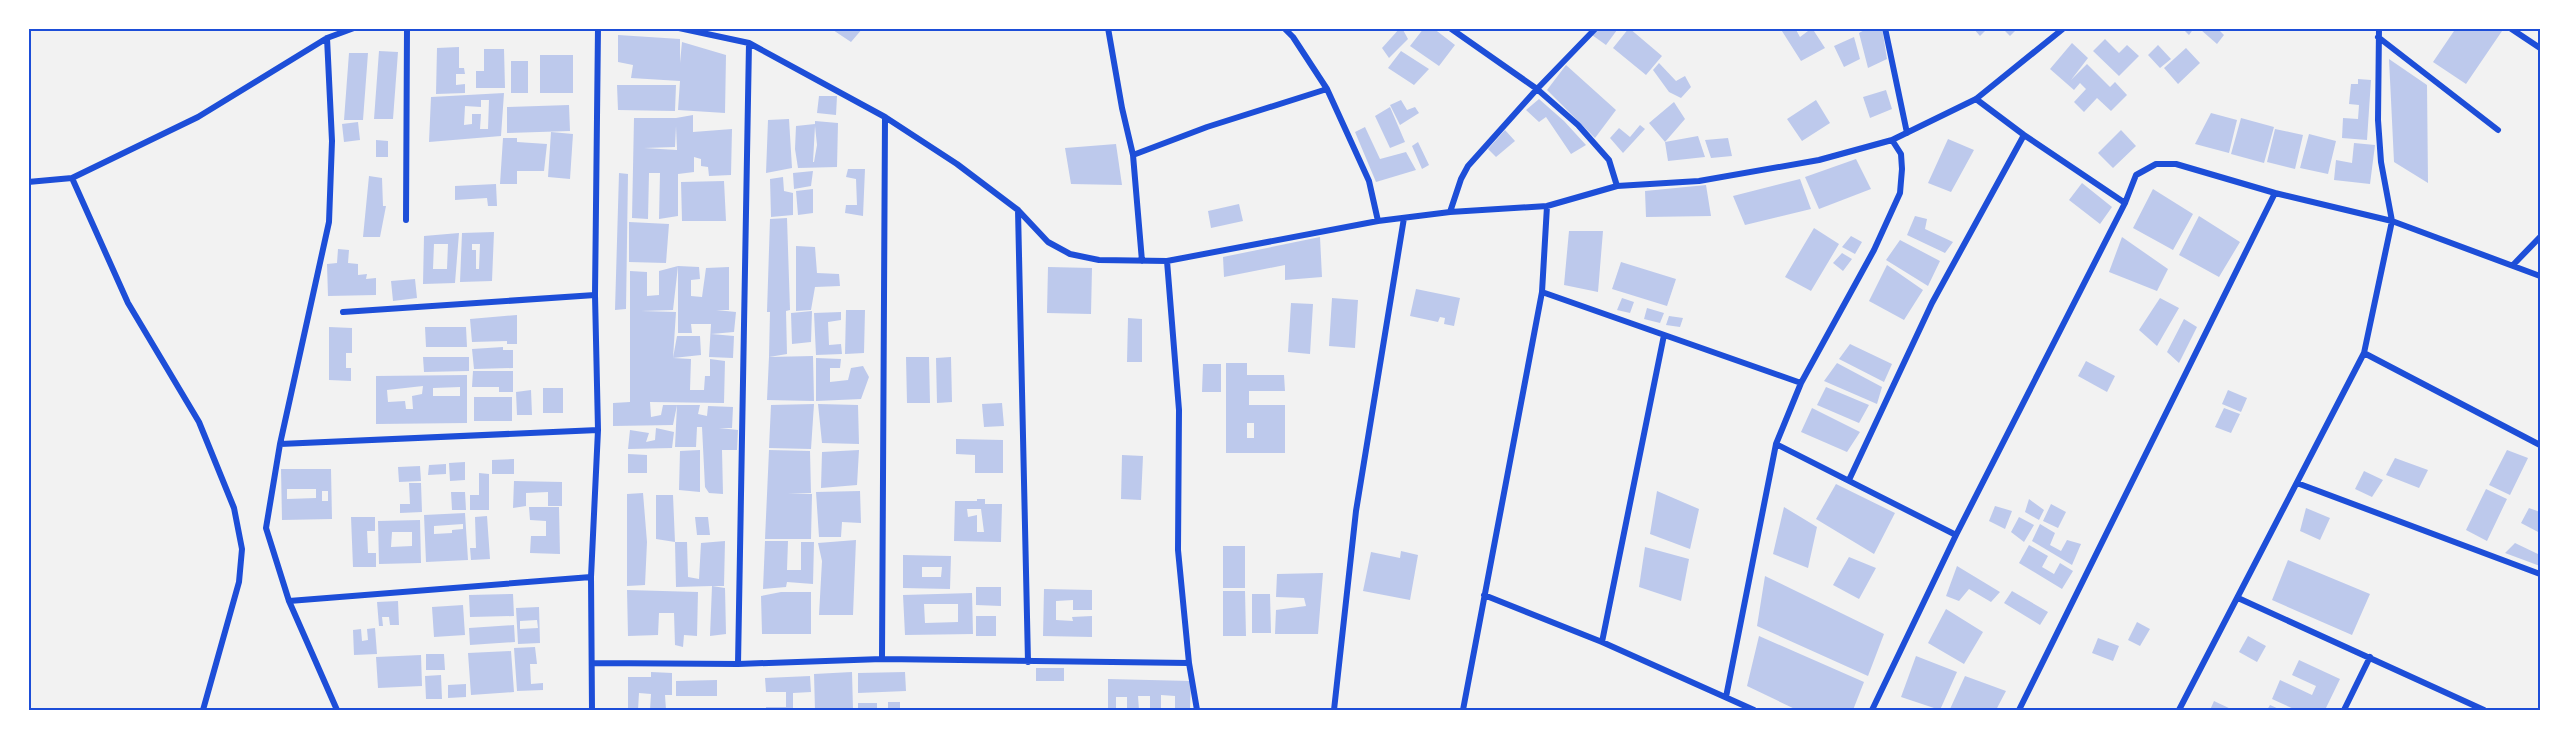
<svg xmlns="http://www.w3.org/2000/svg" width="2569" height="739" viewBox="0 0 2569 739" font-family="Lora,serif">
	<rect width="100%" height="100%" fill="#f2f2f2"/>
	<path fill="#bdc9ec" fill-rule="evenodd" d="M830,28H863L851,42Z
		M1400,28H1402L1408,39L1389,58L1382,48Z
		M1424,28H1433L1455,45L1439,66L1410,46Z
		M1598,28H1615L1617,30L1606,45L1592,35Z
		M1629,28L1662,56L1646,75L1613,48Z
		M1780,28H1795L1800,37L1812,28L1825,48L1801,61Z
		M1868,28H1882L1887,59L1868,68L1859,33Z
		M1973,28H1988L1980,36Z
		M2002,28H2018L2010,36Z
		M2182,28H2194L2189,35Z
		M2202,28H2217L2224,35L2217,44L2201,30Z
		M2456,28H2498L2502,31L2466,84L2433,62Z
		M618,35L680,39V63L682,42L726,55L725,113L678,110L680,81L631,78L633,65L618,62Z
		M1854,37L1860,59L1844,67L1834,46Z
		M2105,39L2119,53L2127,45L2139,56L2119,76L2093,51Z
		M2072,43L2088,58L2071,80L2087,64L2110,87L2115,82L2127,95L2111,111L2097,98L2084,112L2074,102L2086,89L2080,83L2074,90L2050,69Z
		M2158,45L2171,59L2160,68L2148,55Z
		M459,47V68H464L465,74H456V85L465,84V93L436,94L437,48Z
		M2186,48L2200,63L2178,84L2164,68Z
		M484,49H504L505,88H476V71H484Z
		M379,51L398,52L393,119H374Z
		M1401,51L1429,69L1414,85L1388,68Z
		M349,53H368L363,120H344Z
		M540,55H573V93H540Z
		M2389,59L2427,85L2428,183L2394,162Z
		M511,61H528V93H511Z
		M1659,63L1676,81L1685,76L1691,87L1681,98L1669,92L1653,70Z
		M1566,65L1616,110L1595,138L1547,90Z
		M2358,79L2371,80L2367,140L2342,138L2343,118L2358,119L2359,105L2349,104L2351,84H2358Z
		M617,85H676L675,111L618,110Z
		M1886,90L1892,109L1870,118L1863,97Z
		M504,93L501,136L429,142L431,97ZM481,100H489L488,129H480L481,114H472V124L464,125L465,106L481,107Z
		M819,96H837L836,115L817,113Z
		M1539,99L1564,121L1586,145L1571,154L1546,117L1539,122L1526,110Z
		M1401,100L1407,110L1415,107L1419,113L1400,125L1390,105Z
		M1816,100L1830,123L1802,141L1787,119Z
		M1674,102L1685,119L1665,142L1649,123Z
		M569,105L570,131L507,133V107Z
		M1390,107L1405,142L1390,148L1375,116Z
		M2211,113L2237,120L2229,153L2195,144Z
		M693,115V132L732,129L731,175L709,176L708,167L701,166V159L694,157V172L678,174V216L659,219L660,173H649L648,219L632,218L634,118H676ZM676,126L677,150L644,148L675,147Z
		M2241,118L2274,127L2264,163L2231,154Z
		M789,119L792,168L766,173L768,120Z
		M815,121L838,123L837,167L798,168L795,149L796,126L815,124ZM815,126L817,145L814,162H813Z
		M358,122L360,140L344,142L342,124Z
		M1640,125L1645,129L1623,153L1610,138L1619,128L1630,137Z
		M1365,127L1380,159L1406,152L1416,170L1376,182L1355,132Z
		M2275,129L2303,135L2295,169L2267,162Z
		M1505,130L1515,141L1496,157L1488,149Z
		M2121,130L2136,146L2113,168L2098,153Z
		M551,132L573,134L570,179L548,177Z
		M2309,134L2336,141L2328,174L2300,168Z
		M1698,136L1705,157L1668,161L1665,142Z
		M503,138H517V142L547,144L544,171H517V184H500Z
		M1728,138L1732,156L1711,158L1705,140Z
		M1948,139L1974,150L1951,192L1928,183Z
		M376,140L388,141V157H376Z
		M1418,142L1429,165L1422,169L1412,146Z
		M2354,143L2375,145L2370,184L2334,180L2336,160L2352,163Z
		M1116,144L1122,185L1071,184L1065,148Z
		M1856,159L1871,189L1819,209L1805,177Z
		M848,169H865L863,216L845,213L846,205H857L856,179L846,177Z
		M813,171L811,186L794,189L793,173Z
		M619,173L628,174L626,309L615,310Z
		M369,176L382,178L383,206H386L380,237H363Z
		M783,177L784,191L793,193V215L771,217L770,179Z
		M1800,179L1811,209L1745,225L1733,196Z
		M724,181L726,221H682L681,182Z
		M2082,183L2112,207L2100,224L2069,200Z
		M496,184L497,206H488L487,198L455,200V186Z
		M1706,185L1711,216L1646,217L1645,191Z
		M813,189V213L798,215L796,191Z
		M2153,189L2193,214L2173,250L2133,228Z
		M1239,204L1243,221L1211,228L1208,211Z
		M1915,216L1927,219L1925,229L1953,242L1945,253L1907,235Z
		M2199,216L2240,242L2219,277L2179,255Z
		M787,218L790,310L786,311L787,354L769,357L813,356L814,401L767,400L769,357L770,312H767L770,219Z
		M629,222L669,224L666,263L629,262Z
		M1814,228L1839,244L1811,291L1785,277Z
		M1569,231H1603L1598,292L1564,285Z
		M494,232L492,281L460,282L462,233ZM472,244H480L479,269H476V250H472Z
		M459,233L455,283L423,284L424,236ZM434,244H448L447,269H433Z
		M1851,236L1862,242L1855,254L1842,247Z
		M1320,237L1322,277L1285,280V265L1224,277L1223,257Z
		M2122,237L2168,269L2157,291L2109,272Z
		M1900,240L1940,261L1928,286L1886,260Z
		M796,246L815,247L817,273L839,274L840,286L815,287L811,310L796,311Z
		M338,249L349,250L348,263L358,264V275L367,274L366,279L376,278V295L328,296L327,264L337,263Z
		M1842,253L1852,259L1843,271L1833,263Z
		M1621,262L1676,279L1667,306L1612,289Z
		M1887,265L1923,290L1904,320L1869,301Z
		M678,266L673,310L641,311L676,312L673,358L691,359L690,390H704L705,376H710V359L725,361L724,403L650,402L651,417L661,415L663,405H700L698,414L707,416L708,406L733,407L732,428H719L738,430L737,450H722L723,494L709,493L705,487L702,427H697L696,447H675L677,405L673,425L613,426V403L630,402V271L647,272V296L659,295V271L678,266L699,267L700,279L691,280V296L702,297L706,268L729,267V310H716L736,312L734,332L711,334L734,336L733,358L709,357L711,324H691L692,333H678Z
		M1048,267L1092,268L1091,314L1047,313Z
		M415,279L417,298L393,301L391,281Z
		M1416,289L1460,298L1454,326L1444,324L1445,318L1440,317L1438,322L1410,316Z
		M1332,298L1358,300L1355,348L1329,346Z
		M1622,298L1634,302L1630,313L1617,310Z
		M2160,298L2179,308L2157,346L2139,330Z
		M1291,303L1313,304L1310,354L1288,352Z
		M1647,308L1664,313L1660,323L1644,319Z
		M846,310H865L864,353L845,354Z
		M812,311L811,342L792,344L791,313Z
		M841,312V320L828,322L829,345L841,344L842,354L816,355L814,313Z
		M517,315V344H507V341L472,342L470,319Z
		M1669,316L1683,318L1680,327L1666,325Z
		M1128,318L1142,319V362H1127Z
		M2184,319L2197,327L2179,363L2167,352Z
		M329,327L352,328V353H346V368H351V381L329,380Z
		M425,327H466L467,347H426Z
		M677,336H700L701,355L673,358Z
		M1850,344L1892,364L1884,382L1839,359Z
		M503,347V350H513V368L474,369L472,349Z
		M423,357H469V371L424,372Z
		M906,357H929L930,403H907Z
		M951,357L952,402L937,403L936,358Z
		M816,358L841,359L840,368H830V382L848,380L851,368L863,366L869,377L861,399L816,401Z
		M2086,361L2115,376L2107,392L2078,376Z
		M1226,363H1247V375H1284L1285,391H1249V405H1285V453H1226ZM1247,423H1254V438H1247Z
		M1837,363L1882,387L1877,404L1824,381Z
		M1203,364H1221V392H1202Z
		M473,371H513V392H499V387H472Z
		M467,375V423L376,424V376ZM423,386L422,394L412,396L413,409H406L405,401L388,402L387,390ZM460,387V396H433V388Z
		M1826,387L1869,405L1859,423L1817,405Z
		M543,388H563V413H543Z
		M531,390L532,415H517L516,392Z
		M2228,390L2247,398L2241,412L2222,404Z
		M474,397H512V421H474Z
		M1002,403L1004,426L984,427L982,404Z
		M814,404L811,449L769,448L771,405Z
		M818,404L858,405L859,444L822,443Z
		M1812,408L1860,432L1847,452L1801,432Z
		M2224,408L2240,414L2231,433L2215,427Z
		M656,428L674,432L672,448L628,449L630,430L649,433L646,442L655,440Z
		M956,439L1003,440V473H975V455L956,454Z
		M700,450V492L679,490L680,451Z
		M769,450L810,451L811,493L788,494H812L811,539H765Z
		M859,450L857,485L821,488L822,452Z
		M2507,450L2528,458L2510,495L2489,485Z
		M628,454L647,455V473H628Z
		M1122,455L1143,456L1141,500L1121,499Z
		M2395,458L2428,470L2419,488L2386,475Z
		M514,459V474H492V460Z
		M465,462V480L450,481L449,463Z
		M446,464V474L428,475L429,465Z
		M420,466L421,481L399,482L398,467Z
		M281,469H331L332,519L282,520ZM287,489H316V498L287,499ZM322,491H328V501H322Z
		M2364,471L2383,480L2372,497L2355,489Z
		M479,473L489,474V510H470V495H479Z
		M514,481L562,482V506H548V492L526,493V506L513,508Z
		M409,483H421L422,512L400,513V504H410Z
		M1836,484L1895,513L1874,554L1816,519Z
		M2486,489L2507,499L2487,541L2466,530Z
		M860,491L861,523L842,522L841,537H819L816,492Z
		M1657,491L1699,509L1690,549L1650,534Z
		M451,492H465L466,510H452Z
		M643,493L647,542L645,585L627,586V494Z
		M656,495H673L675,542L656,539Z
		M977,499H985V504H1002L1001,542L954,541L955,501H977ZM967,509H981L984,532H977V515L968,517Z
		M2029,499L2044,510L2039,520L2025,512Z
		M2051,504L2066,512L2058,528L2043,521Z
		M1995,506L2012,511L2005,529L1989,521Z
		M529,507H559L560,554L530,553L531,536H546V521L530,520Z
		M1784,507L1817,527L1808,568L1773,554Z
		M2306,508L2330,518L2320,540L2300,531Z
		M2529,508L2540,512V533L2521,523Z
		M465,513L468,560L426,562L424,515ZM463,524V529L452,530V533L434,534V526Z
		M487,516L490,559L471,560L470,548H476L475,517Z
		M351,517H375V531H367L368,553H376V567H353Z
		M695,517H708L710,535H697Z
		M2019,517L2034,525L2024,542L2011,532Z
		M420,520L421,563L379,564L378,521ZM392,532H412V546L391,547Z
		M2040,524L2055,533L2050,545L2061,551L2067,540L2081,544L2072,565L2032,541Z
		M856,540L853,615H819L822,561L818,543Z
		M725,541L724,586H712L725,588L726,634L710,636L712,586L676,587L675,542H687L688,577L699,579L701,543Z
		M765,541H788L787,570H801V542H814L813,584L787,582L786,587L763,589Z
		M2515,543L2540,555V566L2505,553Z
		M2029,545L2048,556L2042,567L2054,574L2060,563L2073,571L2062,589L2019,563Z
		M1223,546H1245V588H1223Z
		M1645,547L1689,559L1681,601L1639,587Z
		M1401,551L1418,555L1410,600L1363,591L1371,552L1400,558Z
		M903,555L951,556L950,589L903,588ZM922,567H942L941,577H922Z
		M1849,557L1876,568L1859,599L1833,585Z
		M2288,560L2370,594L2352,635L2272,600Z
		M1957,566L2000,592L1991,602L1969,589L1959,601L1946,596Z
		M1323,573L1318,634H1275L1276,610L1306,606L1304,598L1276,597L1277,574Z
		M1765,576L1884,634L1868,676L1757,626Z
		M976,587H1001V606L976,605Z
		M1044,589L1092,590V610H1073V600L1056,601V620L1073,621L1072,617L1092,616V637L1043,636Z
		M627,590L698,592L697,636L684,635L683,647L675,645L674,613H659L658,635L628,636Z
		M1223,591H1245L1246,636H1223Z
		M2012,591L2048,612L2040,625L2004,603Z
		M781,592H811V634H762L761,596Z
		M972,593L973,634L905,635L903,595ZM924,604H958V622L925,623Z
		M513,594L514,616L470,617L469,595Z
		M1252,594H1270L1271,633H1252Z
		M398,601L399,625H390L389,617H382L383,626H379L377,602Z
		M463,605L465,635L434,637L432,607Z
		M539,607L540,643L518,644L516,608ZM537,620L538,628L520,629V621Z
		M1946,609L1983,632L1964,664L1928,643Z
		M976,616H996V636H976Z
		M2137,622L2150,629L2140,646L2128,640Z
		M514,625L515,642L470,645L469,628Z
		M375,628L377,654L354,655L353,630L361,629L362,641L368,640L367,629Z
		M1759,636L1864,682L1853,710H1797L1747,686Z
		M2248,636L2266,646L2257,662L2239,652Z
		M2098,638L2119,646L2113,661L2092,653Z
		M535,647L537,664H530L531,684L543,683V690L517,691L514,648Z
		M511,651L514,692L471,695L468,653Z
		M426,654H444L445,670H426Z
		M421,655L422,686L378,688L376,657Z
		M1916,656L1957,672L1940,710L1901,697Z
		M2299,660L2340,679L2325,710H2296L2272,699L2280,680L2312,695L2316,686L2292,675Z
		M1036,668H1064V681H1036Z
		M651,672L672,673V695H665L666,710H650L651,694L639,693L638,710H628V677H651Z
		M852,672L853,710H815L814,674Z
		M905,672L906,691L858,693V673Z
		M441,675L442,699H426L425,676Z
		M810,676L811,692L793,693V708H811V710H766V707H786V692H766L765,678Z
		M1965,676L2006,691L1996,710L1950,709Z
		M1108,679L1191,681L1190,710H1175V696L1161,695V708L1172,710H1150V696H1138L1139,710H1127V697H1116V710H1108Z
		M717,680V696H676V681Z
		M466,684V697L448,698V685Z
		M2214,701L2233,710H2210Z
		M888,702H900V710H888Z
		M858,703H877V710H858Z
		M2270,705L2281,710H2267Z"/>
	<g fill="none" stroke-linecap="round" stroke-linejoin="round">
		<path stroke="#1d4ed8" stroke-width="6" d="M679,28L749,43L885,117L957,164L1018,210L1048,242L1070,254L1099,260L1167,261L1378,221L1450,212L1547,206L1617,186L1699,181L1819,160L1892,140L1976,99L2064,28
			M1108,28L1122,108L1133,155L1142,261
			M1284,28L1293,37L1327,89L1369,181L1378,221
			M1450,28L1537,89L1578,125L1609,160L1617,186
			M1885,28L1907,133
			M2510,28L2540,48
			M2378,37L2498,130
			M327,38L332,141L329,222L280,444L266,528L289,601L337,710
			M1976,99L2024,135L2125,203
			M1133,155L1207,127L1327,89
			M72,178L128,303L199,422L234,508L242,549L239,582L203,710
			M28,182L72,178L198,117L327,38L354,28
			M1018,210L1028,662
			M1450,212L1461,179L1468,166L1537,89L1596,28
			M406,220L407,28
			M1167,261L1179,410L1178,550L1189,663L1197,710
			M2513,265L2540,237
			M1542,292L1801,383
			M343,312L595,295
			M2364,353L2540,445
			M280,444L598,430
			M1776,444L1956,535
			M1849,480L1932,303L2024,135
			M2297,483L2540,574
			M1484,595L1602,642L1754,710
			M2238,598L2484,710
			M289,601L591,577
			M1602,642L1664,335
			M882,659L885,117
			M593,663L738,664L882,659L1189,663
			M738,664L749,43
			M1726,697L1776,444L1801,383L1874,250L1900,193L1902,169L1901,154L1892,140
			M592,710L591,577L598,430L595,295L598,28
			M1334,710L1356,511L1404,218
			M1463,710L1542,292L1547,206
			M1872,710L1956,535L2125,203L2136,175L2156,164H2176L2275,193L2392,221L2540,276
			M2019,710L2275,193
			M2179,710L2364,353L2392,221L2381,162L2378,120L2379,28
			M2344,710L2370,657"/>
	</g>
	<rect width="2569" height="739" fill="none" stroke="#ffffff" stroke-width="60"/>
	<rect x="30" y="30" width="2509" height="679" fill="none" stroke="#1d4ed8" stroke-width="2"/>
</svg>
